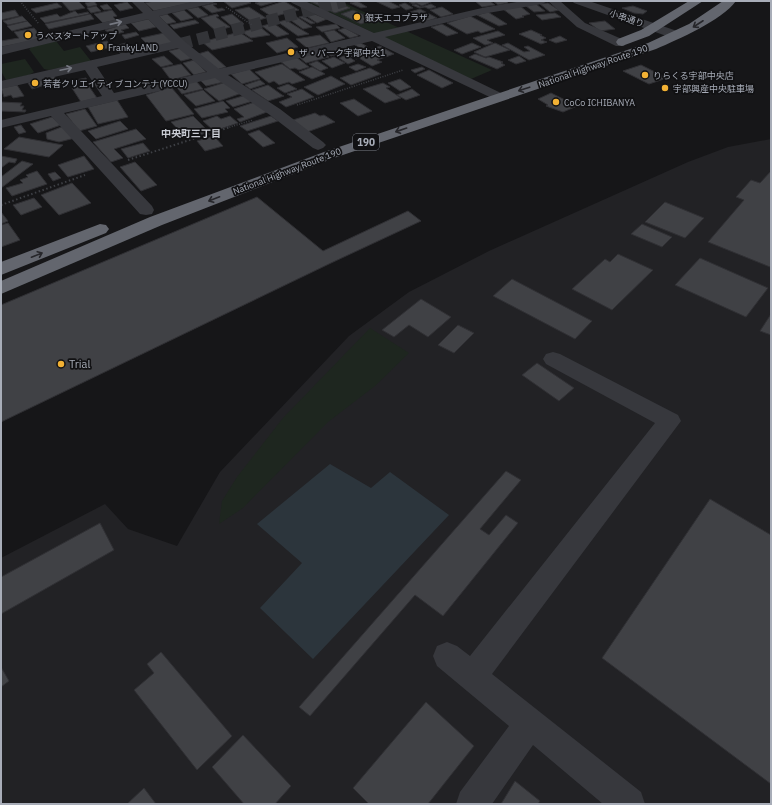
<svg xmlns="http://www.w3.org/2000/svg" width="772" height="805" viewBox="0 0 772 805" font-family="'IBM Plex Sans','Noto Sans JP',sans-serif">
	<rect width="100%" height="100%" fill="#161618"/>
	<path fill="#222225" d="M771,139V804H1V558L105,504L128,529L177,546L220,472L349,336L409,292L489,251L688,162L728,147Z"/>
	<path fill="#1e261f" d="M306,1H340L492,70L471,79Z
		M56,41L64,51L80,47L91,61L49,70L44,69L29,49L32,47Z
		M25,59L34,72L29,75L6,80L1,71V64Z
		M370,328L409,353L375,386L328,422L243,508L219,524L222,501L237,477L283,418Z"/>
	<path fill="#2c353c" d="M330,464L371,488L390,472L449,515L313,659L260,608L302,563L257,524Z"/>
	<path fill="#404145" stroke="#303034" d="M61,1H78L85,8L70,11Z
		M94,1L97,5L88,7L85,3Z
		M154,1H189L191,3L154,11L145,3Z
		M223,1H248L251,3L232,8Z
		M261,1H279L261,6L255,3Z
		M284,1L299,10L272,17L260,9Z
		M309,1H336L350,8L335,13Z
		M357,1L367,7L361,8L350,3Z
		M375,1H388L400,7L392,9Z
		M412,1H433L422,6L416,3L413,4L409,2Z
		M475,1H490L495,5L482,7Z
		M493,1H506L508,3L498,5Z
		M127,2L133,8L120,11L114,5Z
		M57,3L62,7L36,13L31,9Z
		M215,3L217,4L213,5L218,9L222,8L225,10L212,13L202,6Z
		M405,3L413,8L406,10L399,5Z
		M548,3L559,10L550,12L540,4Z
		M107,4L112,9L104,10L100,6Z
		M416,4L421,7L431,4L436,7L429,9L425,7L419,8L412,5Z
		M536,4L545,11L534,12L526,6Z
		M96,6L101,11L91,13L87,8Z
		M520,6L530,14L522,16L524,17L516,19L503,9Z
		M633,6L647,11L643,14L634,13L622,8Z
		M198,7L208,15L198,18L187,9Z
		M249,7L266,18L252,22L235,10Z
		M442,7L453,14L441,17L430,10Z
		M420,9L437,18L424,22L414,16H417L410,12Z
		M15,10L19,16L1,20V13Z
		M112,10L117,16L113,17L116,20L103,23L94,14Z
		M184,10L193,18L181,21L172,13Z
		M353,10L373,19L361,24L341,14Z
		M75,11L78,14L88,12L89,14L45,23L40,18L57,14L60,17Z
		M488,12L507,24L499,26L477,15Z
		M312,13L327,19L317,23L305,15Z
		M555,13L561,17L542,20L536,15Z
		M90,14L94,19L49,29L45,24Z
		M167,14L176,22L167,24L159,16Z
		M217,14L219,16L216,17L230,27L216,31L201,18Z
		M232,14L244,24L233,27L221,17Z
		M22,16L27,21L8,25L3,21Z
		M303,16L315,23L311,24L299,17Z
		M470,16L495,29L481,33L478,31L467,34L447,23Z
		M297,17L312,27L303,29L289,19Z
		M148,19L156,27L139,31L131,23Z
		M195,20L199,23L174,29L170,25Z
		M286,20L302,30L309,34L298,36L278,22Z
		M27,21L32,26L12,31L7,26Z
		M605,21L615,29L600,31L589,23Z
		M273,23L289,34L277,37L262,26Z
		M125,24L129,28L121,30L124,32L112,35L105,30Z
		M336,24L340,28L322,32L316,27Z
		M442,24L458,33L447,36L431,27Z
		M260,27L270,35L251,38L242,32Z
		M34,28L43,39L1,47V41L19,38L14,32Z
		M345,28L358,35V36L350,38L338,30Z
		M334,30L345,38L331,42L324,32Z
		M531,30L542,35H540L546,38L541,40L547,42L541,44L519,34Z
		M498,31L505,35L487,40L493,43L485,45L473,38Z
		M136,32L139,35L125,39L122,35Z
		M239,32L253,41L212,50L202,42Z
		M164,33L175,43L152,49L141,38Z
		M320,35L329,43L307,48L296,39Z
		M560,36L567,40L556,43L549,40Z
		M287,38L298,47L277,53L266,43Z
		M107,41L112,47L91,52L86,46Z
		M359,42L368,47L362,49L353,44Z
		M126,43L134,51L121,54L114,46Z
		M472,43L481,47L462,54L454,50Z
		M495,43L510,50L485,57L474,52Z
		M508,43L524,52L530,51L524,47L528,46L545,55L529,60L502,45Z
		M346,45L355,51L349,53L340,46Z
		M380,46L394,54L377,60L382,62L372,66L359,58L356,59L351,56Z
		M338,47L345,52L331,56L324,51Z
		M181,48L193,58L181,61L169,51Z
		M208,51L226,67L216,70L198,54Z
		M321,51L329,57L306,63L298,56Z
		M475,54L486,58L489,57L503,62L501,63L505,65L497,69L469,57Z
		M346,55L355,61L348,64L339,58Z
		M164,56L173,64L161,67L152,59Z
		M519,56L526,61L516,64L508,60Z
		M296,57L309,67L299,70L295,68L290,69L280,61Z
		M334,57L345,63L332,68L322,61Z
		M194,60L206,72L194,75L183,63Z
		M317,61L328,68L320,71L309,64Z
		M181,64L191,75L171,80L162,68Z
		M282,64L305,80L292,84L289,82L279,85L274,81L269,83L255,72Z
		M358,64L366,67L356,71L349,67Z
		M641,65L667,78L649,84L623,71Z
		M312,67L320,71L325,74L312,79L299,72Z
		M422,67L425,69L415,73L411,70Z
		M370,68L381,74L351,85L340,78Z
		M249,69L260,79L242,84L231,74Z
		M429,70L453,83L442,88L417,75Z
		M217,75L224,82L206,86L200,80Z
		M54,76L59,82L46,85L42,79Z
		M331,76L345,84L318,95L304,87Z
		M86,78L87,81L72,84L70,81Z
		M400,79L411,87L400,91L388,83Z
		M41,80L45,85L32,89L28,83Z
		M260,80L265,84L250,89L245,85Z
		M196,81L203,89L182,94L175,85Z
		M226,82L242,93L219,101L204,89Z
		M383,83L390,87L386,88L401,98L385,103L363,89Z
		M288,84L297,89L285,93L277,88Z
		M17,85L24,96L13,98L11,95L4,97L1,88Z
		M88,85L97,98L81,102L72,88Z
		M268,85L282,95L284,96L268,101L252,90Z
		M171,87L194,114L166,121L146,95Z
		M302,89L314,97L286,107L279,102L292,97L287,94Z
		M412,89L420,95L406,100L397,95Z
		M203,90L215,101L196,106L184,95Z
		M551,93L577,106L563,112L546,106L548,105L538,99Z
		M246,95L253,101L233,107L226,101Z
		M354,99L372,111L358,116L340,103Z
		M117,100L128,117L98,124L88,107Z
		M223,101L230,108L225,109L228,112L202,118L194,109Z
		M1,102L22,103L20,106H24L22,110H26L25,112L1,111Z
		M255,102L267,112L240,122L237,119L244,117L234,109Z
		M85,109L97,126L79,131L66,114Z
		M315,113L320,116L324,115L335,122L307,132L293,120Z
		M193,116L209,132L187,139L171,122Z
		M217,116L221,119L230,116L238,123L214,131L203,121Z
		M271,116L278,121L247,131L240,126Z
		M52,117L61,125L38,133L30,124Z
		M120,121L128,129L96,139L88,131Z
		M21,125L26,132L19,134L14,127Z
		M64,126L75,138L59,142L47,139L46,133Z
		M136,129L146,139L114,149L123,158L111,162L93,142Z
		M259,130L275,143L263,147L248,134Z
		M214,136L223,146L205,151L197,141Z
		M19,137L63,145L49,157L4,149Z
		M143,143L150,151L128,158L121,149Z
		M1,156L17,159L15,163L9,162L1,168Z
		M84,156L94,169L68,177L58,165Z
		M22,161L33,164L1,188V177Z
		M135,162L157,185L141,191L120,167Z
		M37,171L47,184L12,196L6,188L23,183L20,180L28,177L26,175Z
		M771,171V265L770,267L708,242L744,200L736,197L751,180L760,183Z
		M55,172L61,178L53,181L48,174Z
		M72,183L91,203L59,215L41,195Z
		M257,197L323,251L408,211L421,221L331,263L1,422V305Z
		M34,198L42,207L21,215L13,205Z
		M665,202L704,218L685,238L645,222Z
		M1,212L8,221L1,224Z
		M8,223L20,240L1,247V225Z
		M642,224L672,237L662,247L631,234Z
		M618,254L653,270L612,310L572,289L605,259L610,262Z
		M700,258L768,288L746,317L675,285Z
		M512,279L592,321L575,339L493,296Z
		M421,299L451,317L428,337L409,325L394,337L382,330Z
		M771,314V335L760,331Z
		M458,325L474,333L454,353L438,345Z
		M537,363L574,388L559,401L522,375Z
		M506,471L521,480L480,529L489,535L506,515L518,523L443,616L415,595L310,716L299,707Z
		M710,499L771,535V784L602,658Z
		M100,523L114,550L1,614V577Z
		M161,652L232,736L197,770L134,690L154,673L147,664Z
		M1,667L9,681L1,687Z
		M426,702L474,746L428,804H369L353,788Z
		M243,735L291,786L275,804H244L212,767Z
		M515,781L540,801L538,804H501Z
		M144,788L156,804H127Z"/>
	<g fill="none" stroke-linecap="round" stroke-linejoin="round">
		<path stroke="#333438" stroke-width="12" stroke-dasharray="12 6" stroke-linecap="butt" d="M180,44L345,1"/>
		<path stroke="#3d3f44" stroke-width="1.5" stroke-dasharray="1 1.5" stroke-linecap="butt" d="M20,1L39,24
			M226,7L252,25
			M297,105L403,70
			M227,128L253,120"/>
		<path stroke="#3d3f44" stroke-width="2" stroke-dasharray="1.5 2.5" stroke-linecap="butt" d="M128,160L230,127
			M1,205L85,175"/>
		<path fill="#37383d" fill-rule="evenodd" d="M131,1H143L153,11L195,1H215L213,3L159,16L184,41L219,69L361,36L292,3L290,1H305L374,33L482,8L522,1H560L585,23L624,40L626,43L624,46H616L577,27L548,1L542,4L482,14L385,37L503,94L505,97L503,100L498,101L372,41L228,75L280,109L323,142L326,145L323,148L318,150L313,148L270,115L215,78L64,113L152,206L154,210L152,214L146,215L140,214L51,116L1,128V120L102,96L85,70L1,89V81L171,42L148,19L1,55V47L143,13ZM178,48L207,72L114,93L97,67Z
			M572,1H589L680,32L682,35L680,38H672L574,3Z
			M553,352L560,354L678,415L681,421L492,674L641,792L645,804H603L533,745L492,804H456L460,792L509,726L437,666L433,656L437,646L447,642L457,646L470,656L655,423L546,364L543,359L546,354Z"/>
		<path fill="#63666e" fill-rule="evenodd" d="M689,1H703L649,36L622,46L618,45L616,42L618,39L641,30Z
			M723,1H736C721,21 679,39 656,49L334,158L162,225L1,294V281L150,217L324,152L648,43L689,24Z
			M100,224L106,225L109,229L106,233L1,275V262Z"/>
	</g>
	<defs><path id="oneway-shaft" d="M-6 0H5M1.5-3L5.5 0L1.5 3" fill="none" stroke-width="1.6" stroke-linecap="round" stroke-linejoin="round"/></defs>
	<g stroke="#757881">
		<use href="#oneway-shaft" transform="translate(116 23) rotate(-13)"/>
		<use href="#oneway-shaft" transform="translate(66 69) rotate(-12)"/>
	</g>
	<g stroke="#26262a">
		<use href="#oneway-shaft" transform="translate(698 24) rotate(147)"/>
		<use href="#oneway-shaft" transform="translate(524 89) rotate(162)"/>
		<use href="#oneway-shaft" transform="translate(401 130) rotate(161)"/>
		<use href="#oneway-shaft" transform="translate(214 199) rotate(159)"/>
		<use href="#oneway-shaft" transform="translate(37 255) rotate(-22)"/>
	</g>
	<g fill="#f2b134" stroke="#111113" stroke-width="1.5">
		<circle cx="357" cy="17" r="4"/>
		<circle cx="28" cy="35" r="4"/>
		<circle cx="100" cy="47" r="4"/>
		<circle cx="291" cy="52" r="4"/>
		<circle cx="645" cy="75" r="4"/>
		<circle cx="35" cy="83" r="4"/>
		<circle cx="665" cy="88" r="4"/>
		<circle cx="556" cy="102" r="4"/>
		<circle cx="61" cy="364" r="4"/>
	</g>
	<g text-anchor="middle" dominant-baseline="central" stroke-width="3.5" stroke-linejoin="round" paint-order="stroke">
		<g font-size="9" fill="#a8adb8" stroke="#111113" text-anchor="start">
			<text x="365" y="17">銀天エコプラザ</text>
			<text x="36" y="35">うべスタートアップ</text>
			<text x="108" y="47">FrankyLAND</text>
			<text x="299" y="52">ザ・パーク宇部中央1</text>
			<text x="653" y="75">りらくる宇部中央店</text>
			<text x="43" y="83">若者クリエイティブコンテナ(YCCU)</text>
			<text x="673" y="88">宇部興産中央駐車場</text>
			<text x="564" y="102">CoCo ICHIBANYA</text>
		</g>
		<g font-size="9" fill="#a8adb8" stroke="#111113">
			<text transform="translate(627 18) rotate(19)">小串通り</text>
			<text transform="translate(593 66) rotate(-19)">National Highway Route 190</text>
			<text transform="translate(287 171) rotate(-21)">National Highway Route 190</text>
		</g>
		<g font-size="10" font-weight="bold" fill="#c9ccd4" stroke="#111113">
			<text x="191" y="133">中央町三丁目</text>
		</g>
		<rect fill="#111113" stroke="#7b7e86" stroke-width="1" x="353" y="134" width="26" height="16" rx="3"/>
		<g font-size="10" font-weight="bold" fill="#a8adb8">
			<text x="366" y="142">190</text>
		</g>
		<g font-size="11" fill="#a8adb8" stroke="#111113" text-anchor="start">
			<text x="69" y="364">Trial</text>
		</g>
	</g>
	<rect width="772" height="805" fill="none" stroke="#a8adb8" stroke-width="4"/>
</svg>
